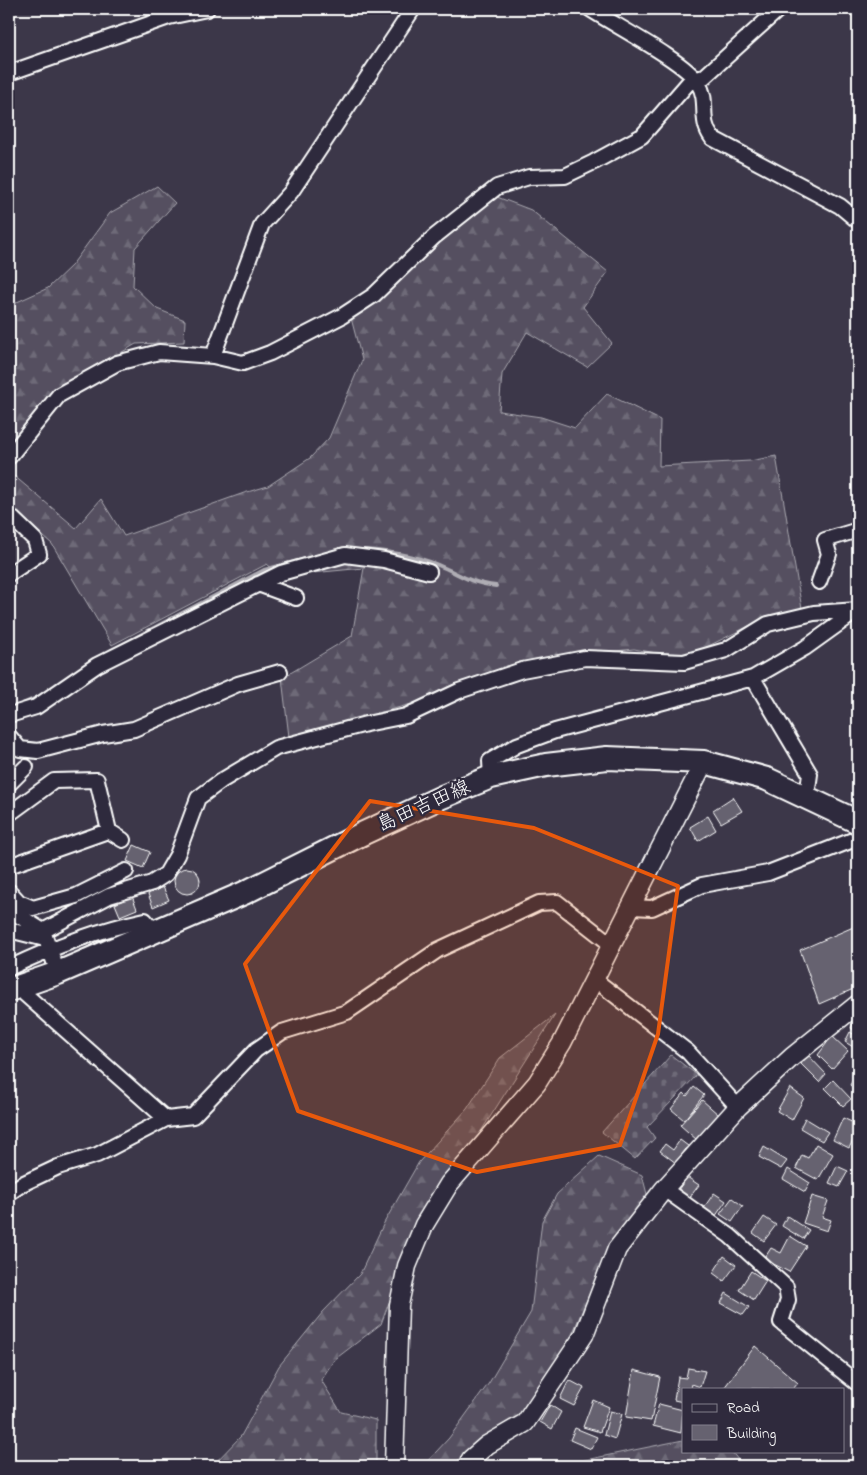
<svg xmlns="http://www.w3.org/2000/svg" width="867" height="1475" viewBox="0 0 867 1475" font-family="'Indie Flower','Klee One',sans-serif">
	<defs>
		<pattern id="forest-firs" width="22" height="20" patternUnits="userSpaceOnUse" patternTransform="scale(1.25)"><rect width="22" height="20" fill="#555060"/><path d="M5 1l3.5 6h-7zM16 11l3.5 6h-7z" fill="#6e6a78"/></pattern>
		<pattern id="cemetery-stones" width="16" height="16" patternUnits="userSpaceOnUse" patternTransform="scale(1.25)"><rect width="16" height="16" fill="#555060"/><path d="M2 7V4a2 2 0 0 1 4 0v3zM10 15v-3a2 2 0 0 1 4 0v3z" fill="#6e6a78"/></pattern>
	</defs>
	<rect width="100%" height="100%" fill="#3c3749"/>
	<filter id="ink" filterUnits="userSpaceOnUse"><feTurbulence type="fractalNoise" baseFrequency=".02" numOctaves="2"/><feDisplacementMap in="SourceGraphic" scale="10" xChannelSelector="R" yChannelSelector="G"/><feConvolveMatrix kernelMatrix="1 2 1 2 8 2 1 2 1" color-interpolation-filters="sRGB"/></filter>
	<g filter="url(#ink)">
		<path fill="url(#forest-firs)" stroke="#aaa8b0" d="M157,186L175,203L135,248L133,286L157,309L185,320L184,342L136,344L62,387L9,444V313L17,302L48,288L72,265L110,213Z
			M497,197L531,210L608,272L583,307L612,343L587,367L527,332L502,374L499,411L541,417L575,428L607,394L660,420L659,466L750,461L776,456L802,609L757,622L684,658L634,649L533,660L419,702L289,737L282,678L352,636L364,568L281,576L267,564L112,645L52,544L9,506V478L13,475L76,528L101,499L124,536L244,493L268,486L310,458L329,438L362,360L351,318L419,258Z
			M555,1015L413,1238L381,1324L334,1360L321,1380L341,1412L376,1420V1466H212L241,1436L279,1366L323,1312L360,1274L384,1223L419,1162L467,1109L500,1058Z
			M599,1156L642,1175L648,1198L607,1253L565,1351L524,1412L473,1452L477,1466H423L449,1438L489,1383L531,1312L542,1221L557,1194Z
			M683,1440V1451H731L743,1466H556Z"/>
		<path fill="url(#cemetery-stones)" stroke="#aaa8b0" d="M671,1055L697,1075L647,1127L655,1138L635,1159L602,1132Z"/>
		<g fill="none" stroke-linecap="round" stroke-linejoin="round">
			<path stroke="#afadb4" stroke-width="4" d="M355,550C379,549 416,556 438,565C462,575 469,583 496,586
				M110,651L264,570L340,550
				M9,707L13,708L43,695"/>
		</g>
		<path fill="#666270" stroke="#fff" d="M733,797L742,811L721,823L713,810Z
			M708,816L716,830L698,841L690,827Z
			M134,845L150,852L143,868L127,861Z
			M174 881a13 13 0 1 1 26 0a13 13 0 1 1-26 0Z
			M163,887L169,900L153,907L148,894Z
			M132,896L137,909L120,916L115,904Z
			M858,925V987L819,1004L800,950Z
			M856,1018L858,1020V1033L851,1028Z
			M850,1032L858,1037V1050L845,1042Z
			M832,1036L848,1051L832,1069L818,1055Z
			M808,1055L826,1074L819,1082L801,1064Z
			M858,1071V1092L850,1085Z
			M833,1080L851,1099L843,1106L825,1088Z
			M694,1087L704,1095L684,1120L671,1109L684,1093L687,1096Z
			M790,1088L804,1098L792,1120L777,1111Z
			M702,1100L719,1115L697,1140L680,1125Z
			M805,1118L828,1132L822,1141L800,1128Z
			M843,1118L858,1125V1131L849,1148L833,1140Z
			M680,1140L688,1146L676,1163L660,1151L665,1144L673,1150Z
			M816,1144L833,1154L818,1180L796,1168L802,1155L808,1158Z
			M764,1147L787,1161L781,1169L759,1157Z
			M837,1166L848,1171L839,1187L829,1183Z
			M788,1169L810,1183L805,1192L783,1179Z
			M687,1177L699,1185L687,1201L676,1193Z
			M714,1193L726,1201L715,1217L703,1209Z
			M812,1196L828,1201L822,1217L831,1220L827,1231L803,1223Z
			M732,1198L743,1206L732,1222L720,1214Z
			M787,1216L809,1230L803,1239L782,1226Z
			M764,1217L776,1225L764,1241L753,1233Z
			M790,1236L806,1246L789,1272L764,1259L771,1248L781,1253Z
			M724,1256L736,1265L724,1281L713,1273Z
			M751,1271L766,1281L754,1300L739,1290Z
			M726,1293L749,1307L743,1315L721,1303Z
			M755,1346L798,1383L793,1389L724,1388Z
			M688,1368L705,1371L700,1387L692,1384L691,1389H683V1402L674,1400L678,1377L686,1378Z
			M634,1370L660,1377L651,1421L626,1417Z
			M569,1380L584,1388L574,1406L560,1399Z
			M593,1400L609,1407L600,1432L583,1427Z
			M659,1404L683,1410L681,1433L653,1426Z
			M550,1405L561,1412L552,1429L540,1422Z
			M610,1411L622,1414L615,1439L604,1435Z
			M575,1428L597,1437L591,1449L570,1440Z"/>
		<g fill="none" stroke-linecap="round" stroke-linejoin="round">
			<defs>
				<path id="minor" d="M590,9C614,25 686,62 698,83C710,102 698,119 712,138L840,206L858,221
					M9,73L169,17L207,9
					M213,356L262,224L291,192L413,9
					M9,457L59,395L117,363L159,352L213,356L243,363L270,353L342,316L374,295L434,237L497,187L529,177L565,176L594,162L642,136L690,81L704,77L779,9
					M9,515L35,540L39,554L9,574
					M819,582L829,554L825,540L858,530
					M258,584L296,598
					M753,678L810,774L807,796
					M13,714L36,707L97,665L281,573L345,555L384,560L429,572
					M9,736L20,749L38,751L103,734L134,729L238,684L280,672
					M491,777L490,761L517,745L555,731L753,678L805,648L858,610
					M9,784L26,767
					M9,814L54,781L97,780L109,831
					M9,866L105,832L109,831L123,840
					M9,891L19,902L33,908L76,896L126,871
					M9,905L16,914L43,931L58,973
					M632,907L652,908L702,885L768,873L858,838
					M9,928L13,931L45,939
					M43,931L109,896L152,883L166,874L177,855L198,798L221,781L276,748L366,724L406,716L459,691L522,670L585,658L684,662L726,650L768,624L814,613L858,610
					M9,968C53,947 98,930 145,920L155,932
					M594,979L688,1052L738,1107
					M18,988L166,1119
					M664,1189L730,1236L786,1287L788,1300L781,1322L858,1384
					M9,1193L22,1184L58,1167L97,1155L166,1119L193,1116L256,1050L282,1032L347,1012L438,950L539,903L557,902L612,945"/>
				<path id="tertiary" d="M394,1466L399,1305L407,1266L424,1225L449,1184L537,1083L562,1043L704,762
					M467,1466L471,1459L487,1445L525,1423L584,1335L617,1249L664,1189L738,1107L792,1057L858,1004"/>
				<path id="primary" d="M9,990L58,973L244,893L364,833L442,797L491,777L546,765L607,758L704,762L767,779L858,822"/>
			</defs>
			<use href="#minor" stroke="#fff" stroke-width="18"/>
			<use href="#tertiary" stroke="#fff" stroke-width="21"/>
			<use href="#primary" stroke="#fff" stroke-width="26"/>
			<use href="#minor" stroke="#2f2a3d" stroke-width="14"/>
			<use href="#tertiary" stroke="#2f2a3d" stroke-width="18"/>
			<use href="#primary" stroke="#2f2a3d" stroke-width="22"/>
		</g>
	</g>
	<path fill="#e8590c" fill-opacity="0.2" stroke="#e8590c" stroke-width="4" stroke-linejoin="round" d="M370,801L534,828L678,886L658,1034L620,1145L477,1172L298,1111L245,964Z"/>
	<g text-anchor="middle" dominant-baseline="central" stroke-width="4.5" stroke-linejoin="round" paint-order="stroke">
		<g font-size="20" fill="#fff" stroke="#2f2a3d">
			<text transform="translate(424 807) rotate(-24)">島田吉田線</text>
		</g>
	</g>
	<rect width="867" height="1475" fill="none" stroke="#2f2a3d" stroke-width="30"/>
	<rect x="15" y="15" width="837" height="1445" fill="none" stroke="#fff" stroke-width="2" filter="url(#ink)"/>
	<rect x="682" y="1388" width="162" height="65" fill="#2f2a3d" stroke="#827f8b"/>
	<rect x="692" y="1404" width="25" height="8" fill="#2f2a3d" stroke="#827f8b"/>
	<text x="727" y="1412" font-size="15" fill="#ffffff">Road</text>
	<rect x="692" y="1425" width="25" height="15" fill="#666270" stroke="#827f8b"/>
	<text x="727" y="1438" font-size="15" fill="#ffffff">Building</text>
</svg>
